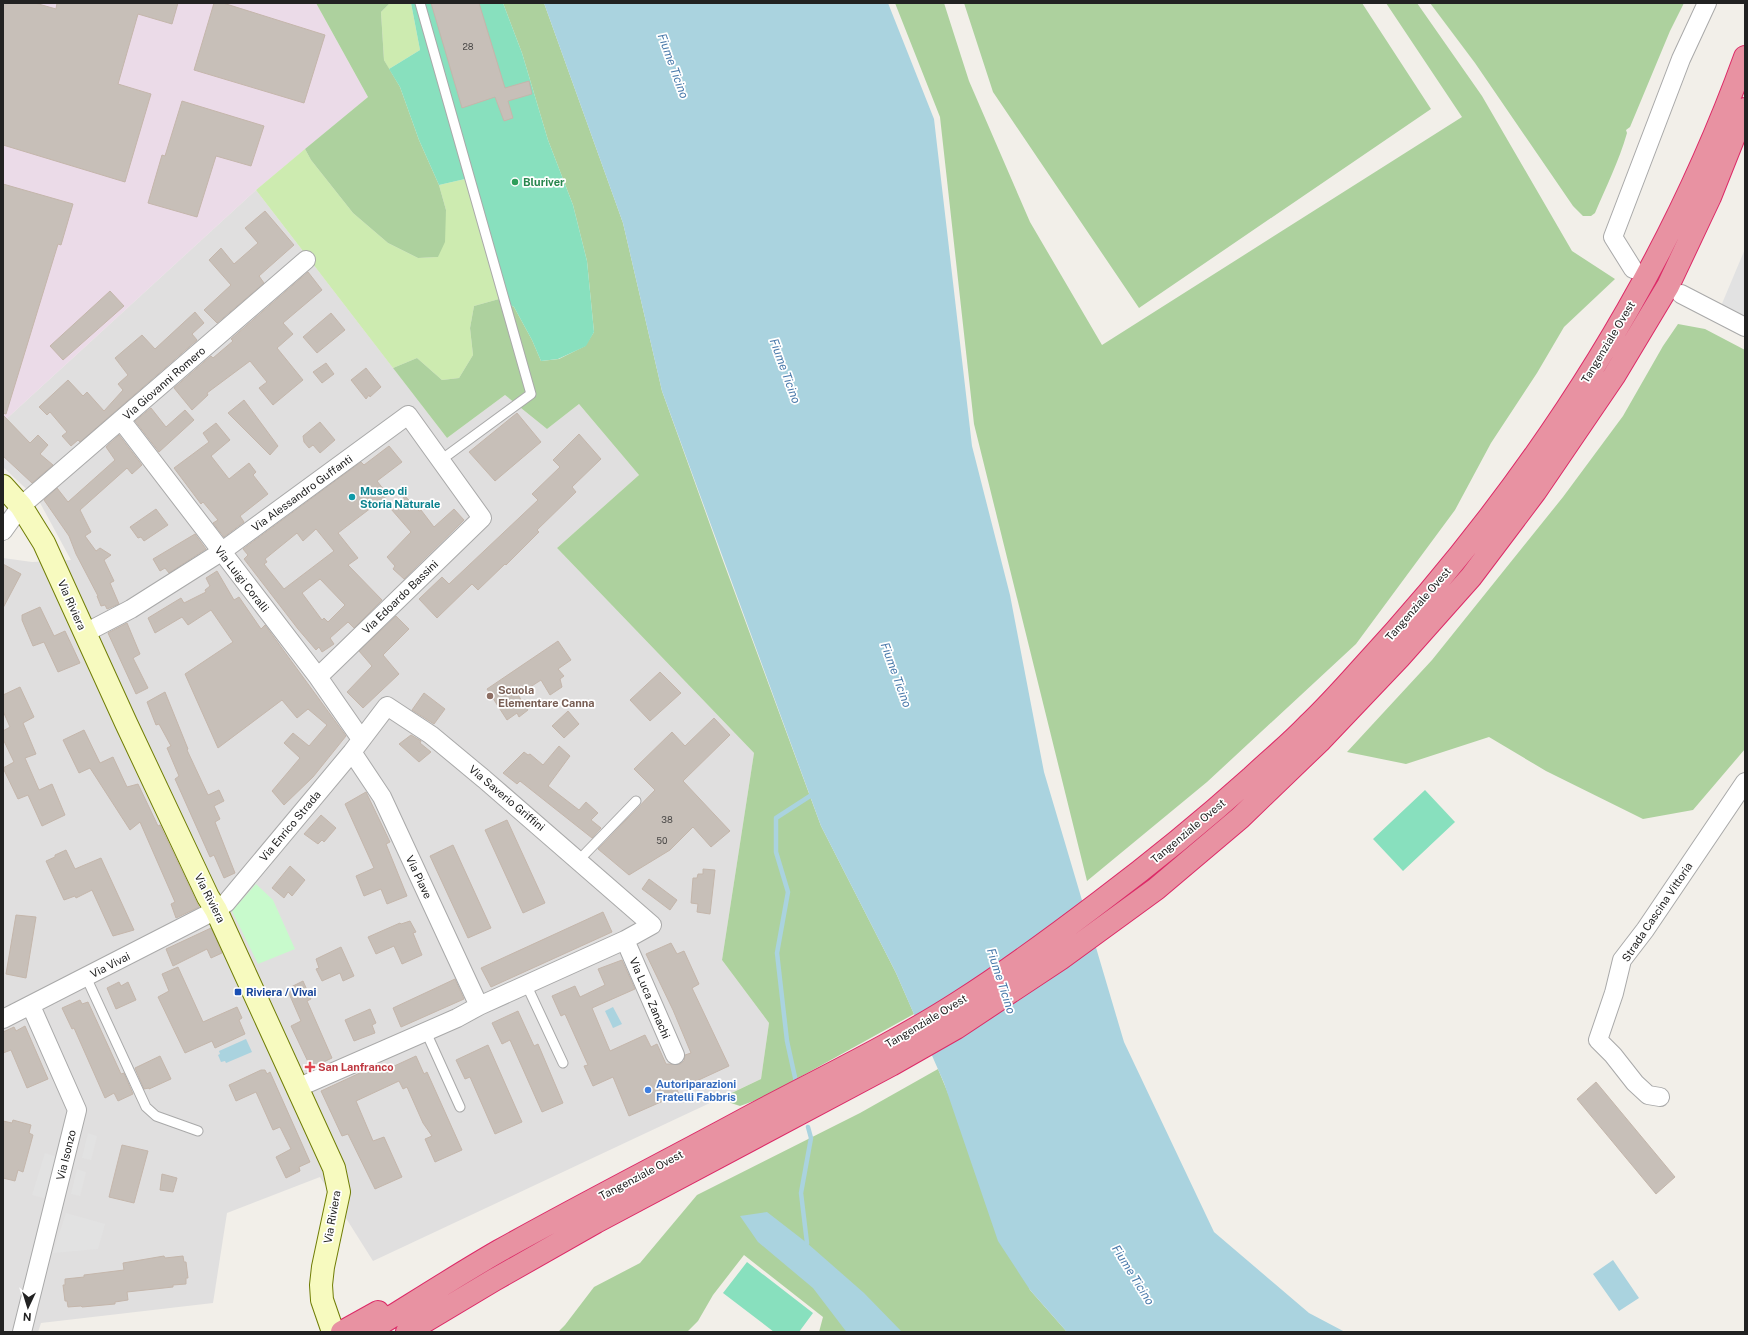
<svg xmlns="http://www.w3.org/2000/svg" width="1748" height="1335" viewBox="0 0 1748 1335" font-family="'Public Sans',sans-serif">
	<rect width="100%" height="100%" fill="#f2efe9"/>
	<path fill="#e0dfdf" d="M256,190L447,438L505,395L547,429L579,404L639,475L557,548L754,753L722,960L769,1023L761,1079L373,1261L320,1177L227,1213L213,1303L41,1323L38,1332H3V558L32,562L71,560L39,501L3,467V422Z"/>
	<path fill="#ebdbe8" d="M3,3H316L368,97L256,190L3,422Z"/>
	<path fill="#cdebb0" d="M390,3H411L420,50L389,69L384,60L381,12Z
		M305,149L311,160L353,213L388,243L418,258L438,257L446,210L439,185L465,179L499,299L474,306L470,328L473,355L459,378L442,380L417,358L393,368L256,190Z"/>
	<path fill="#add19e" d="M316,3H390L381,12L384,60L400,87L419,140L439,185L446,210L445,242L438,257L418,258L388,243L353,213L311,160L305,149L368,97Z
		M503,3H544L623,223L662,391L722,558L821,826L896,973L914,1014L762,1098L740,1106L719,1099L761,1079L769,1023L722,960L754,753L557,548L639,475L579,404L547,429L505,395L447,438L393,368L417,358L442,380L459,378L473,355L470,328L474,306L499,299L514,307L532,340L541,361L559,359L585,346L594,332L587,261L573,205L548,140L522,53Z
		M895,3H944L969,81L1030,222L1102,345L1462,117L1386,3H1417L1482,96L1572,251L1615,279L1564,327L1537,373L1491,443L1455,510L1356,644L1207,782L1087,881L974,424L940,117Z
		M964,3H1362L1431,109L1139,308L993,92Z
		M1430,3H1684L1670,31L1630,127L1626,130L1627,133C1619,161 1606,187 1595,213L1591,216H1583L1573,206L1475,63Z
		M1678,324L1705,329L1745,350V749L1693,810L1643,819L1546,771L1489,737L1406,764L1347,752L1432,660L1563,497L1623,416L1663,346Z
		M938,1069L1030,1290L1067,1332H819L823,1317L744,1255L713,1295L698,1321L687,1332H558L565,1325L594,1287L640,1263L697,1195L860,1113Z"/>
	<path fill="#c8facc" d="M256,884L273,900L295,949L258,964L232,911Z"/>
	<path fill="#88e0be" d="M411,3H503L522,53L548,140L573,205L587,261L594,332L586,346L558,359L541,361L532,340L514,307L499,299L465,179L439,185L419,140L400,87L389,69L420,50Z
		M1425,790L1455,822L1403,871L1373,839Z
		M747,1262L813,1313L799,1332H774L723,1293Z"/>
	<path fill="#e2e2e2" d="M1745,249V318L1721,306Z
		M88,1133L97,1136L91,1160L82,1158Z
		M45,1153L57,1157L44,1198L32,1195Z
		M77,1169L86,1172L80,1196L71,1194Z
		M66,1213L105,1224L98,1249L53,1253Z"/>
	<path fill="#aad3df" d="M544,3H888L934,119L972,446L1010,595L1044,772L1124,1042L1214,1232L1309,1313L1345,1332H1067L1030,1290L998,1241L944,1083L896,973L821,826L662,391L623,223Z
		M613,1007L622,1024L613,1028L605,1011Z
		M246,1039L252,1052L226,1063L225,1061L221,1062L218,1055L220,1054L219,1051Z
		M767,1212L807,1243L864,1293L902,1332H847L845,1330L813,1288L758,1242L740,1216Z
		M1613,1260L1639,1298L1619,1311L1593,1274Z"/>
	<g fill="none" stroke-linecap="round" stroke-linejoin="round">
		<path stroke="#aad3df" stroke-width="4.5" d="M796,1082L787,1041L777,953L788,892L776,852V818L810,796
			M807,1243L801,1193L811,1138L808,1127"/>
	</g>
	<path fill="#c7bfb8" stroke="#c4b6ab" fill-rule="evenodd" d="M3,3H35L56,9L57,3H178L172,24L138,14L118,84L151,94L125,182L3,145Z
		M214,3H223L325,35L304,103L194,70Z
		M431,3H479L505,88L529,81L532,94L508,101L513,118L504,121L495,97L462,108Z
		M182,101L264,126L251,166L216,156L197,217L148,203L162,155L165,156Z
		M3,184L73,204L61,245L58,244L6,414L3,413Z
		M265,211L294,245L259,276L264,283L217,323L204,310L231,285L209,260L221,248L234,264L258,243L245,228Z
		M308,272L322,290L283,323L293,334L277,348L303,380L273,405L259,388L267,382L250,361L207,393L208,395L192,410L174,388L211,356L213,358L233,341L231,339Z
		M110,291L124,306L63,360L50,346Z
		M195,312L204,323L192,334L197,340L80,442L78,440L71,446L62,436L67,432L50,412L47,415L39,407L68,380L83,396L87,392L104,411L123,390L118,384L128,375L115,358L142,335L155,349Z
		M331,313L345,330L317,353L303,337Z
		M326,363L334,374L322,383L313,372Z
		M366,368L381,387L370,397L369,395L366,399L351,380Z
		M244,400L278,446L270,455L228,413Z
		M151,408L166,427L185,410L194,420L159,452L135,421Z
		M517,413L541,442L495,481L469,452Z
		M3,415L30,443L38,435L48,445L40,454L53,465L32,483L3,456Z
		M320,422L335,440L320,453L313,445L309,448L304,442L303,436Z
		M216,423L230,440L211,456L229,479L249,463L256,472L253,475L268,494L240,516L244,522L224,537L213,523L218,520L203,502L201,504L174,468L209,442L203,433Z
		M579,434L601,459L572,487L576,492L537,530L539,532L506,565L505,564L478,590L472,584L437,618L419,599L442,577L449,584L538,500L532,494L560,467L553,460Z
		M119,435L142,465L132,474L127,468L80,510L91,532L85,536L96,551L100,548L111,555L104,560L114,581L110,583L119,604L107,609L105,605L101,606L97,596H98L76,554L69,536L44,500L57,488L68,502L115,460L106,447Z
		M389,446L402,462L377,481L388,495L338,533L358,558L348,565L382,600L354,628L348,622L330,638L334,644L322,652L319,647L316,650L298,629L244,559L248,555L243,549L361,462L364,465ZM316,529L334,551L284,589L264,564L267,562L265,559L297,533L303,541ZM320,579L345,605L328,622L324,618L322,620L302,593Z
		M405,496L419,511L421,510L434,527L454,509L464,520L404,579L393,569L395,566L387,557L411,532L391,509Z
		M156,509L168,525L144,541L141,537L138,538L130,527Z
		M195,534L206,549L169,573L165,568L160,571L153,559Z
		M3,564L21,574L3,608Z
		M217,571L234,600L239,597L261,629L265,625L346,736L313,777L284,805L272,791L300,758L284,743L293,733L309,746L327,725L308,709L297,718L282,700L218,748L185,674L233,642L211,610L188,625L182,617L155,633L148,618L181,598L184,603L206,592L205,590L210,586L206,578Z
		M40,607L54,636L65,631L80,663L58,672L44,642L33,646L22,620V615Z
		M396,616L409,629L383,655L399,674L363,708L347,692L372,666L359,651Z
		M127,623L140,654L133,658L148,688L136,694L108,633Z
		M558,641L571,660L558,669L564,676L560,679L562,687L550,695L541,680L518,695L528,710L519,717L517,713L507,720L487,689Z
		M660,672L681,693L650,721L630,700Z
		M20,687L34,717L23,723L36,754L25,758L39,790L52,784L65,815L42,826L28,795L18,799L3,768L14,762L3,739V731L10,727L3,711V695Z
		M165,692L188,749L187,750L208,795L219,790L224,801L214,806L220,819L215,822L235,873L224,878L214,855L210,857L175,779L179,776L167,748L171,746L159,724L156,725L147,702Z
		M424,693L445,709L434,724L412,710Z
		M568,711L579,724L564,738L552,726Z
		M714,718L730,735L683,781L730,831L711,847L693,827L670,850L629,875L598,849L655,790L634,769L672,732L685,746Z
		M84,730L100,763L113,757L127,787L138,784L158,826L160,825L199,907L176,918L171,904L175,902L140,822L130,830L90,768L79,773L63,740Z
		M411,735L421,741L420,743L431,752L419,762L399,744Z
		M559,746L570,756L548,786L579,810L586,802L598,813L591,820L601,828L592,838L520,781L517,784L503,773L524,752L528,755L530,754L543,765Z
		M366,792L390,842L386,844L407,896L387,904L381,889L364,896L356,876L374,868L345,804Z
		M321,815L336,828L324,842L322,840L318,844L304,834Z
		M507,820L545,903L523,913L485,830Z
		M453,845L491,928L468,938L430,856Z
		M66,850L75,869L101,858L134,930L113,936L92,890L76,898L75,896L64,900L46,861L55,857V855Z
		M290,866L305,880L292,896L288,892L284,898L272,888Z
		M703,869L715,870L710,914L697,912L698,904L691,903L693,878H697L698,874H703Z
		M649,879L677,900L670,910L642,889Z
		M603,912L612,932L491,987L481,968Z
		M16,915L36,917L26,978L6,974Z
		M410,921L416,932L413,933L422,955L402,964L394,946L376,954L368,937L400,923L401,924Z
		M211,928L222,953L211,958L207,949L173,966L166,949Z
		M671,943L677,954L684,951L699,984L692,988L729,1066L677,1090L679,1094L629,1116L613,1077L593,1086L584,1066L588,1065L565,1014L561,1016L552,996L575,986L580,997L605,985L598,969L622,960L635,989L592,1008L610,1051L645,1035L651,1047L657,1044L666,1064H680L684,1061L685,1055L691,1053L673,1010L646,954Z
		M341,947L354,976L343,981L340,973L322,981L316,969L319,968L316,959Z
		M178,967L203,1022L237,1007L242,1018L239,1020L245,1034L215,1048L212,1041L185,1053L158,997L169,991L162,974Z
		M455,979L464,999L401,1027L393,1008Z
		M303,981L311,999L307,1001L332,1058L311,1068L291,1026L301,1021L287,989Z
		M119,982L121,986L128,982L136,1000L116,1009L107,988Z
		M80,1000L82,1004L88,1002L121,1074L124,1073L133,1094L118,1101L114,1093L105,1098L74,1028L72,1029L62,1008Z
		M370,1009L376,1023L372,1025L375,1033L354,1041L345,1020Z
		M518,1011L534,1046L538,1044L563,1103L542,1112L510,1040L502,1044L492,1023Z
		M25,1026L48,1079L27,1088L11,1050L3,1053V1032L14,1027L16,1031Z
		M488,1045L522,1122L495,1134L470,1077L465,1079L456,1060Z
		M160,1056L171,1079L149,1089V1088L144,1089L135,1068Z
		M416,1056L424,1074L427,1072L462,1150L435,1162L425,1139L432,1136L423,1123L407,1087L403,1089L399,1081L356,1101L373,1141L384,1137L402,1177L375,1189L348,1134L342,1136L321,1091L375,1066L379,1073Z
		M261,1070H265L267,1074L270,1072L310,1162L299,1167L300,1171L286,1178L276,1157L291,1149L280,1127L273,1130L256,1092L236,1101L229,1085Z
		M1596,1082L1675,1177L1656,1194L1577,1099Z
		M13,1120L31,1125L29,1133L33,1135L23,1172L18,1170L15,1181L3,1178V1121L12,1123Z
		M122,1145L148,1151L134,1203L109,1197Z
		M162,1174L177,1178L173,1192L160,1190Z
		M164,1256L165,1258L183,1256L184,1262H186L188,1278H186V1284L173,1285V1287L127,1292L128,1300L115,1302V1304L82,1307L81,1306L68,1307L67,1301H65L63,1285H65V1279L84,1277V1275L124,1270L123,1263Z"/>
	<g fill="none" stroke-linecap="round" stroke-linejoin="round">
		<defs>
			<path id="lane" d="M420,3L531,394L441,460
				M579,860L636,801
				M86,977L146,1107L156,1116L198,1131
				M526,984L563,1063
				M426,1032L460,1107"/>
			<path id="street" d="M1633,269L1613,237L1681,59L1707,3
				M1681,294L1745,327
				M121,420L318,677L361,739
				M3,531L21,506L306,260
				M85,633L131,609L221,552L408,415L482,518L318,677
				M352,752L382,797L479,1006
				M625,940L675,1055
				M3,1019L216,910L226,903L352,752L387,706L431,735L484,779L652,925L625,940L479,1006L457,1018L297,1088
				M1660,1097L1648,1095L1635,1083L1613,1055L1598,1040L1614,993L1622,960L1645,930L1745,782
				M22,1332L77,1110L31,1006"/>
			<path id="secondary" d="M3,486L21,506L44,543L126,723L208,897L216,910L334,1168L339,1192L323,1267L321,1285L322,1300L332,1329"/>
			<path id="highway" d="M342,1332L378,1312
				M367,1332C411,1305 454,1277 499,1251C581,1205 664,1163 747,1118C818,1080 892,1045 959,1002C1008,971 1055,936 1101,901C1153,862 1203,821 1251,778C1270,760 1290,744 1308,725C1327,707 1344,688 1361,669C1526,491 1662,286 1745,57
				M407,1332L494,1280L596,1222L891,1065L956,1028L1060,959L1156,889L1240,818L1321,740L1399,658L1471,577L1535,492L1614,376L1668,286L1710,197L1745,109"/>
		</defs>
		<use href="#lane" stroke="#a9a9a9" stroke-width="11"/>
		<use href="#street" stroke="#a9a9a9" stroke-width="20"/>
		<use href="#secondary" stroke="#707d05" stroke-width="24"/>
		<use href="#highway" stroke="#dc2a67" stroke-width="24"/>
		<use href="#lane" stroke="#fff" stroke-width="9"/>
		<use href="#street" stroke="#fff" stroke-width="18"/>
		<use href="#secondary" stroke="#f7fabf" stroke-width="22"/>
		<use href="#highway" stroke="#e892a2" stroke-width="22"/>
	</g>
	<circle fill="#2e9e5b" stroke="#fff" stroke-width="1.5" cx="515" cy="182" r="4"/>
	<circle fill="#0f9aa8" stroke="#fff" stroke-width="1.5" cx="352" cy="497" r="4"/>
	<circle fill="#8d6e63" stroke="#fff" stroke-width="1.5" cx="490" cy="696" r="4"/>
	<rect fill="#1a4fb4" stroke="#fff" stroke-width="1.5" x="234" y="988" width="8" height="8" rx="2"/>
	<path fill="#e0444e" stroke="#fff" stroke-width="1.5" d="M308 1061h4v4h4v4h-4v4h-4v-4h-4v-4h4z"/>
	<circle fill="#3f7fe0" stroke="#fff" stroke-width="1.5" cx="648" cy="1090" r="4"/>
	<g text-anchor="middle" dominant-baseline="central" stroke-width="3.5" stroke-linejoin="round" paint-order="stroke">
		<g font-size="9" fill="#4b4948">
			<text x="468" y="46">28</text>
			<text x="667" y="819">38</text>
			<text x="662" y="840">50</text>
		</g>
		<g font-size="11" font-weight="bold" fill="#27864d" stroke="#fff" text-anchor="start">
			<text x="523" y="182">Bluriver</text>
		</g>
		<g font-size="11" fill="#222" stroke="#fff">
			<text transform="translate(1608 342) rotate(-59)">Tangenziale Ovest</text>
			<text transform="translate(164 383) rotate(-41)">Via Giovanni Romero</text>
			<text transform="translate(302 493) rotate(-36)">Via Alessandro Guffanti</text>
			<text transform="translate(242 579) rotate(52)">Via Luigi Coralli</text>
			<text transform="translate(400 597) rotate(-44)">Via Edoardo Bassini</text>
			<text transform="translate(1418 604) rotate(-49)">Tangenziale Ovest</text>
			<text transform="translate(72 605) rotate(66)">Via Riviera</text>
			<text transform="translate(507 798) rotate(40)">Via Saverio Griffini</text>
			<text transform="translate(290 826) rotate(-50)">Via Enrico Strada</text>
			<text transform="translate(1188 831) rotate(-40)">Tangenziale Ovest</text>
			<text transform="translate(419 877) rotate(65)">Via Piave</text>
			<text transform="translate(210 898) rotate(63)">Via Riviera</text>
			<text transform="translate(1657 912) rotate(-56)">Strada Cascina Vittoria</text>
			<text transform="translate(110 965) rotate(-27)">Via Vivai</text>
			<text transform="translate(650 998) rotate(67)">Via Luca Zanachi</text>
			<text transform="translate(926 1021) rotate(-31)">Tangenziale Ovest</text>
			<text transform="translate(66 1155) rotate(-76)">Via Isonzo</text>
			<text transform="translate(641 1175) rotate(-28)">Tangenziale Ovest</text>
			<text transform="translate(332 1217) rotate(-80)">Via Riviera</text>
		</g>
		<g font-size="11" font-weight="bold" fill="#0d838f" stroke="#fff" text-anchor="start">
			<text x="360" y="491">Museo di<tspan x="360" dy="13">Storia Naturale</tspan></text>
		</g>
		<g font-size="11" font-weight="bold" fill="#785e54" stroke="#fff" text-anchor="start">
			<text x="498" y="690">Scuola<tspan x="498" dy="13">Elementare Canna</tspan></text>
		</g>
		<g font-size="11" font-weight="bold" fill="#164399" stroke="#fff" text-anchor="start">
			<text x="246" y="992">Riviera / Vivai</text>
		</g>
		<g font-size="11" font-weight="bold" fill="#be3a42" stroke="#fff" text-anchor="start">
			<text x="318" y="1067">San Lanfranco</text>
		</g>
		<g font-size="11" font-weight="bold" fill="#366cbe" stroke="#fff" text-anchor="start">
			<text x="656" y="1084">Autoriparazioni<tspan x="656" dy="13">Fratelli Fabbris</tspan></text>
		</g>
		<g font-size="12" font-style="italic" fill="#4a7aab" stroke="#fff">
			<text transform="translate(673 66) rotate(70)">Fiume Ticino</text>
			<text transform="translate(785 371) rotate(70)">Fiume Ticino</text>
			<text transform="translate(896 675) rotate(70)">Fiume Ticino</text>
			<text transform="translate(1001 981) rotate(72)">Fiume Ticino</text>
			<text transform="translate(1133 1275) rotate(58)">Fiume Ticino</text>
		</g>
	</g>
	<rect width="1748" height="1335" fill="none" stroke="#222222" stroke-width="8"/>
	<g transform="translate(28 1307) rotate(184)" stroke="#ffffff" stroke-width="3" paint-order="stroke">
	<path d="M0-3L7 15L0 10L-7 15Z" fill="#222222"/>
	<text y="-6" font-size="11" font-weight="bold" text-anchor="middle" fill="#222222">N</text>
	</g>
</svg>
